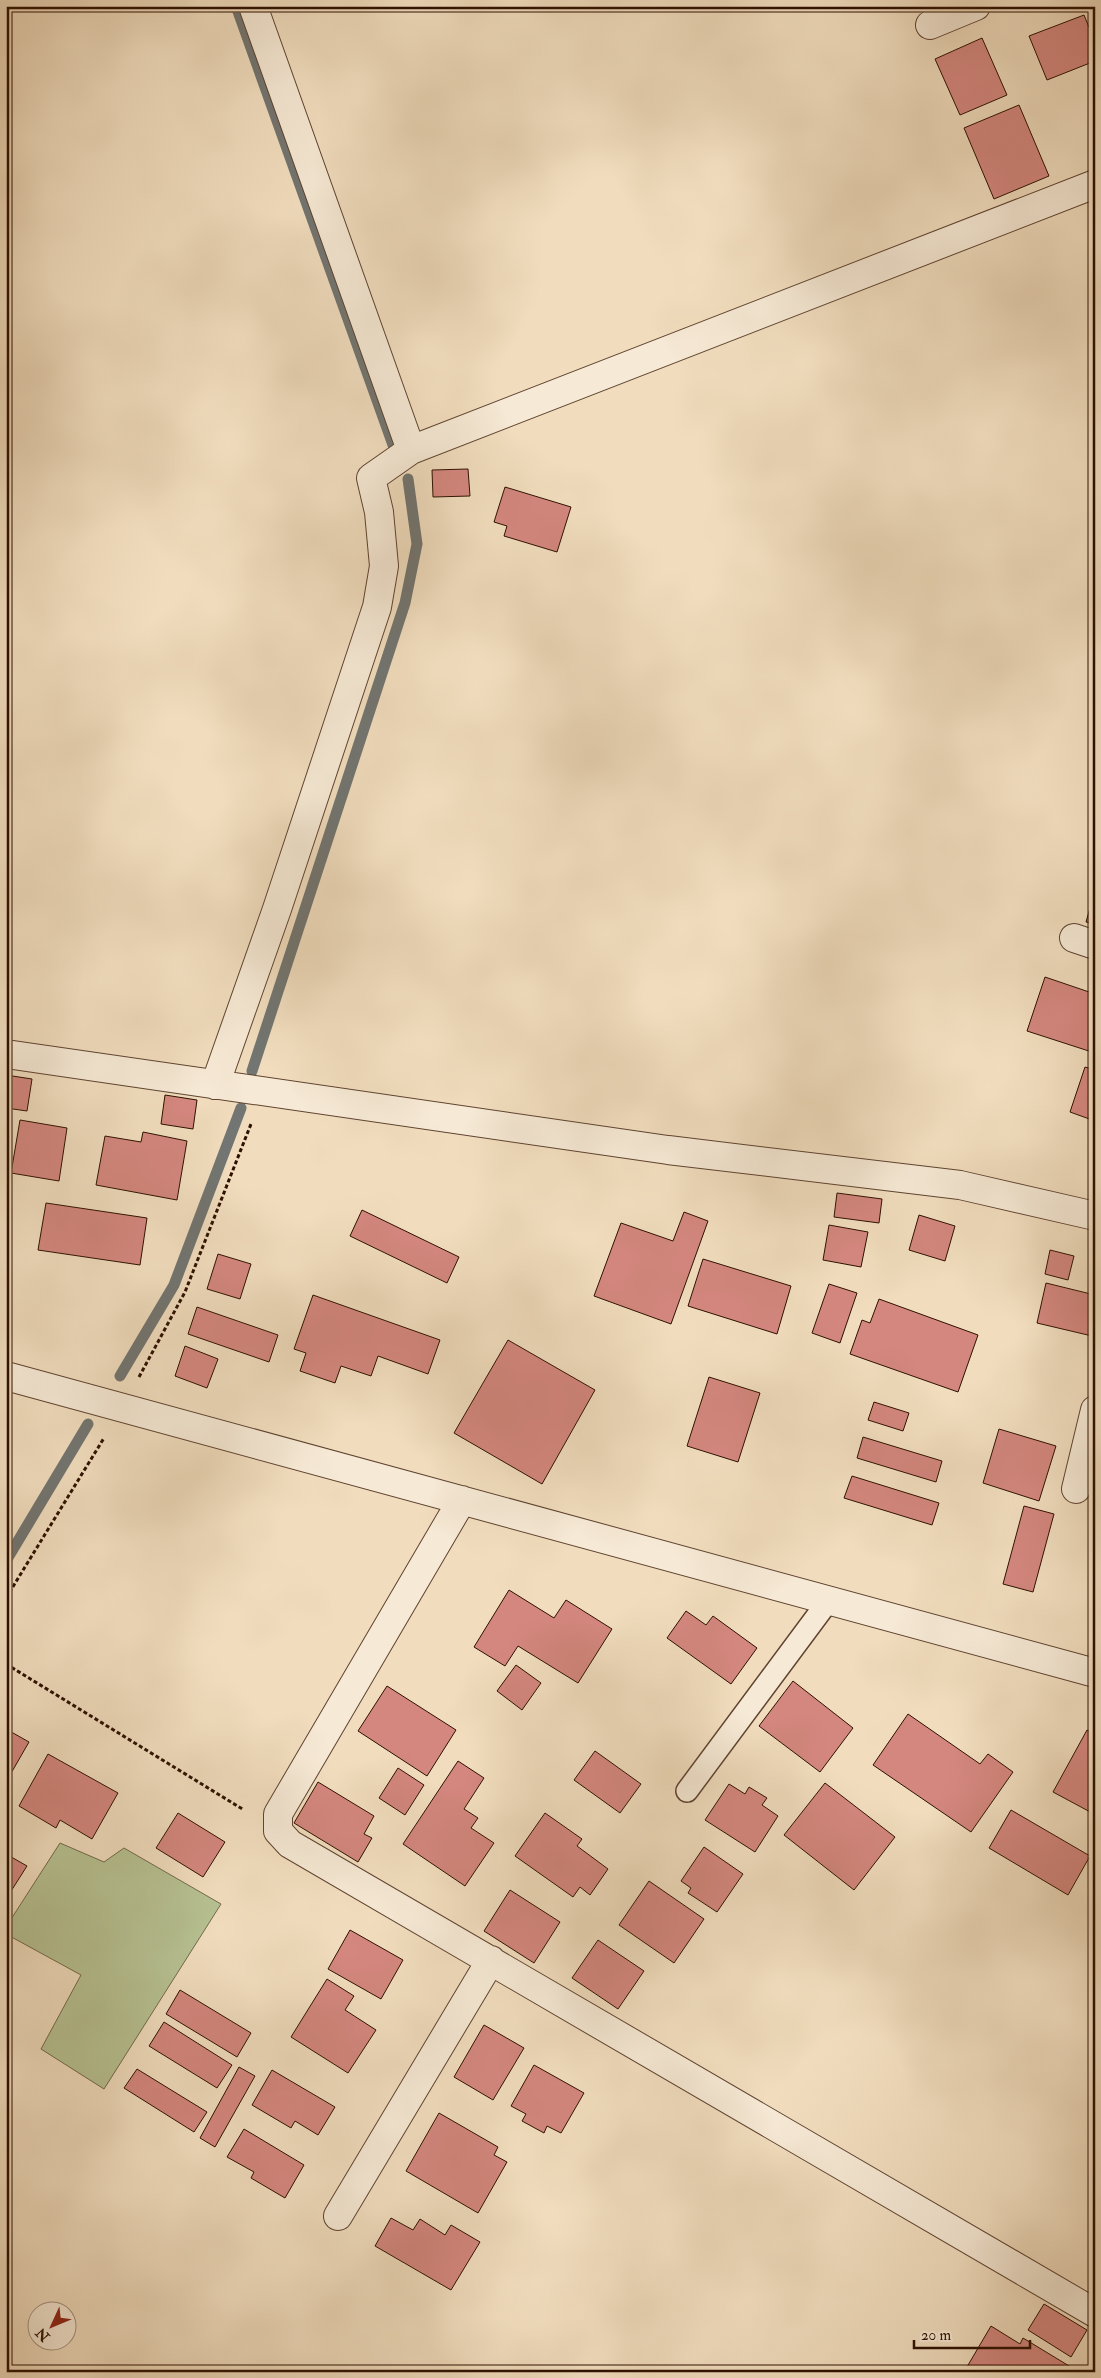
<svg xmlns="http://www.w3.org/2000/svg" width="1101" height="2378" viewBox="0 0 1101 2378" font-family="'IM FELL Double Pica',serif">
	<rect width="100%" height="100%" fill="#f1ddbe"/>
	<filter id="stains"><feTurbulence type="fractalNoise" baseFrequency=".004" numOctaves="4"/><feColorMatrix values="0 0 0 0 .2 0 0 0 0 .09 0 0 0 0 .02 0 0 0 .5 -.17"/></filter>
	<radialGradient id="worn" r=".72"><stop offset=".6" stop-color="#630" stop-opacity="0"/><stop offset="1" stop-color="#630" stop-opacity=".3"/></radialGradient>
	<path fill="#b7c293" stroke="#72694a" d="M60,1843L104,1862L124,1848L221,1904L104,2089L41,2049L81,1975L6,1934V1927Z"/>
	<g fill="none" stroke-linecap="round" stroke-linejoin="round">
		<path stroke="#727571" stroke-width="11" d="M236,6L393,445
			M252,1071L405,603L417,544L408,479
			M120,1376L174,1285L241,1108
			M6,1561L88,1424"/>
	</g>
	<path fill="#d4877f" stroke="#2e1000" d="M1084,15L1095,42V61L1047,80L1029,36Z
		M982,38L1007,95L960,115L935,59Z
		M1019,105L1049,176L994,199L964,128Z
		M468,469L470,496L433,497L432,470Z
		M505,487L571,507L557,552L504,536L507,526L494,522Z
		M1092,901L1095,902V924L1086,922Z
		M1045,977L1095,994V1053L1027,1031Z
		M1085,1067L1095,1070V1121L1070,1112Z
		M6,1075L32,1079L27,1111L6,1108Z
		M165,1095L197,1100L193,1129L161,1124Z
		M20,1120L67,1128L59,1181L11,1173Z
		M143,1132L187,1141L177,1200L96,1185L105,1136L141,1142Z
		M837,1193L882,1199L879,1223L834,1217Z
		M46,1203L147,1218L140,1265L38,1250Z
		M362,1210L459,1257L447,1283L350,1236Z
		M684,1212L708,1221L671,1324L594,1296L621,1223L673,1241Z
		M919,1215L955,1226L945,1261L909,1250Z
		M829,1225L868,1232L861,1267L823,1260Z
		M1050,1250L1074,1256L1068,1280L1045,1274Z
		M218,1254L251,1264L240,1299L207,1289Z
		M703,1259L791,1286L777,1334L688,1306Z
		M1046,1283L1095,1295V1322L1092,1336L1037,1323Z
		M829,1284L857,1293L840,1343L812,1333Z
		M313,1295L440,1340L428,1374L378,1356L371,1376L341,1366L335,1383L300,1371L306,1353L294,1349Z
		M879,1299L978,1335L958,1392L850,1354L862,1320L870,1323Z
		M197,1307L278,1335L269,1362L188,1334Z
		M508,1340L595,1390L542,1484L454,1433Z
		M185,1346L218,1359L207,1388L175,1376Z
		M709,1377L760,1393L738,1462L687,1446Z
		M874,1402L909,1413L903,1431L868,1420Z
		M999,1429L1056,1446L1039,1501L983,1483Z
		M863,1437L942,1461L936,1482L857,1458Z
		M852,1476L939,1503L932,1525L844,1498Z
		M1024,1506L1054,1514L1033,1592L1003,1584Z
		M509,1590L554,1618L566,1600L612,1629L578,1683L518,1646L505,1666L474,1647Z
		M686,1611L706,1625L713,1616L757,1648L731,1684L667,1638Z
		M516,1665L541,1683L522,1710L497,1691Z
		M793,1681L853,1728L820,1772L759,1726Z
		M387,1686L456,1730L427,1776L358,1731Z
		M908,1714L980,1764L988,1754L1013,1772L971,1832L873,1765Z
		M6,1729L29,1742L6,1782Z
		M1087,1730L1095,1734L1094,1814L1053,1792Z
		M595,1751L641,1784L620,1813L574,1780Z
		M48,1754L118,1793L92,1839L60,1820L56,1828L19,1806Z
		M458,1761L484,1778L464,1809L478,1818L471,1828L494,1843L465,1886L403,1844Z
		M398,1768L424,1785L405,1815L379,1798Z
		M318,1782L374,1816L364,1834L372,1838L358,1862L294,1823Z
		M825,1783L895,1837L854,1890L784,1835Z
		M729,1784L745,1794L749,1787L767,1798L762,1805L778,1816L755,1852L705,1820Z
		M1011,1810L1090,1856L1068,1895L989,1848Z
		M178,1813L225,1842L203,1877L156,1848Z
		M545,1813L582,1839L577,1846L608,1869L590,1895L580,1887L573,1897L515,1856Z
		M704,1847L743,1874L717,1912L688,1893L691,1888L681,1881Z
		M6,1854L27,1866L6,1899Z
		M649,1881L704,1919L674,1963L619,1925Z
		M510,1890L560,1922L534,1963L484,1931Z
		M350,1930L403,1960L381,1999L328,1969Z
		M598,1940L644,1971L618,2009L572,1978Z
		M327,1979L354,1996L345,2010L376,2030L348,2073L291,2037Z
		M180,1990L251,2033L237,2057L166,2014Z
		M164,2022L232,2065L217,2088L149,2046Z
		M484,2025L524,2048L493,2100L454,2077Z
		M534,2065L584,2093L561,2133L547,2126L544,2133L522,2121L526,2114L511,2106Z
		M239,2067L255,2076L215,2147L200,2138Z
		M137,2069L207,2112L194,2132L124,2088Z
		M272,2070L335,2107L318,2135L295,2121L291,2128L252,2105Z
		M439,2113L498,2147L494,2155L507,2162L478,2213L406,2171Z
		M244,2129L304,2165L285,2198L251,2178L254,2172L227,2157Z
		M391,2218L413,2230L420,2219L445,2235L451,2225L480,2242L451,2290L375,2246Z
		M1044,2304L1087,2330L1071,2357L1028,2330Z
		M991,2326L1020,2344L1023,2338L1079,2372H964Z"/>
	<g fill="none" stroke-linecap="round" stroke-linejoin="round">
		<defs>
			<path id="lane" d="M687,1791L829,1600"/>
			<path id="street" d="M253,6L411,450
				M930,25L976,6
				M1074,938L1095,945
				M6,1054L668,1150L960,1185L1095,1216
				M215,1085L277,909L377,607L384,566L379,512L371,478L411,450L1095,184
				M6,1376L1095,1673
				M1076,1489L1095,1410
				M462,1500L278,1814V1831L290,1844L1095,2313
				M338,2216L491,1960"/>
		</defs>
		<use href="#lane" stroke="#5f4330" stroke-width="24"/>
		<use href="#street" stroke="#5f4330" stroke-width="30"/>
		<path stroke="#2e1000" stroke-width="3" stroke-dasharray="4 2.5" stroke-linecap="butt" d="M139,1377L185,1292L251,1124
			M6,1598L104,1438
			M6,1664L244,1810"/>
		<use href="#lane" stroke="#f6e9d5" stroke-width="21"/>
		<use href="#street" stroke="#f6e9d5" stroke-width="28"/>
	</g>
	<rect width="1101" height="2378" fill="none" stroke="#f1ddbe" stroke-width="25"/>
	<rect x="8" y="8" width="1086" height="2363" fill="none" stroke="#2e1000" stroke-width="2.5"/>
	<rect x="12" y="12" width="1076" height="2353" fill="none" stroke="#2e1000"/>
	<g transform="translate(52 2326) rotate(226)"><circle r="24" fill="#f6e9d5" stroke="#a69280"/>
	<path d="M0-4L9 19L0 12L-9 19Z" fill="#8f2418"/>
	<text y="-8" font-size="14" font-weight="bold" text-anchor="middle" fill="#2e1000">N</text>
	</g>
	<path d="M914 2340v8h116v-8" fill="none" stroke="#2e1000" stroke-width="2.5"/>
	<text x="921" y="2340" font-size="15" fill="#2e1000" stroke="#f6e9d5" stroke-width="4" paint-order="stroke">20 m</text>
	<rect width="100%" height="100%" filter="url(#stains)"/>
	<rect width="100%" height="100%" fill="url(#worn)"/>
</svg>
